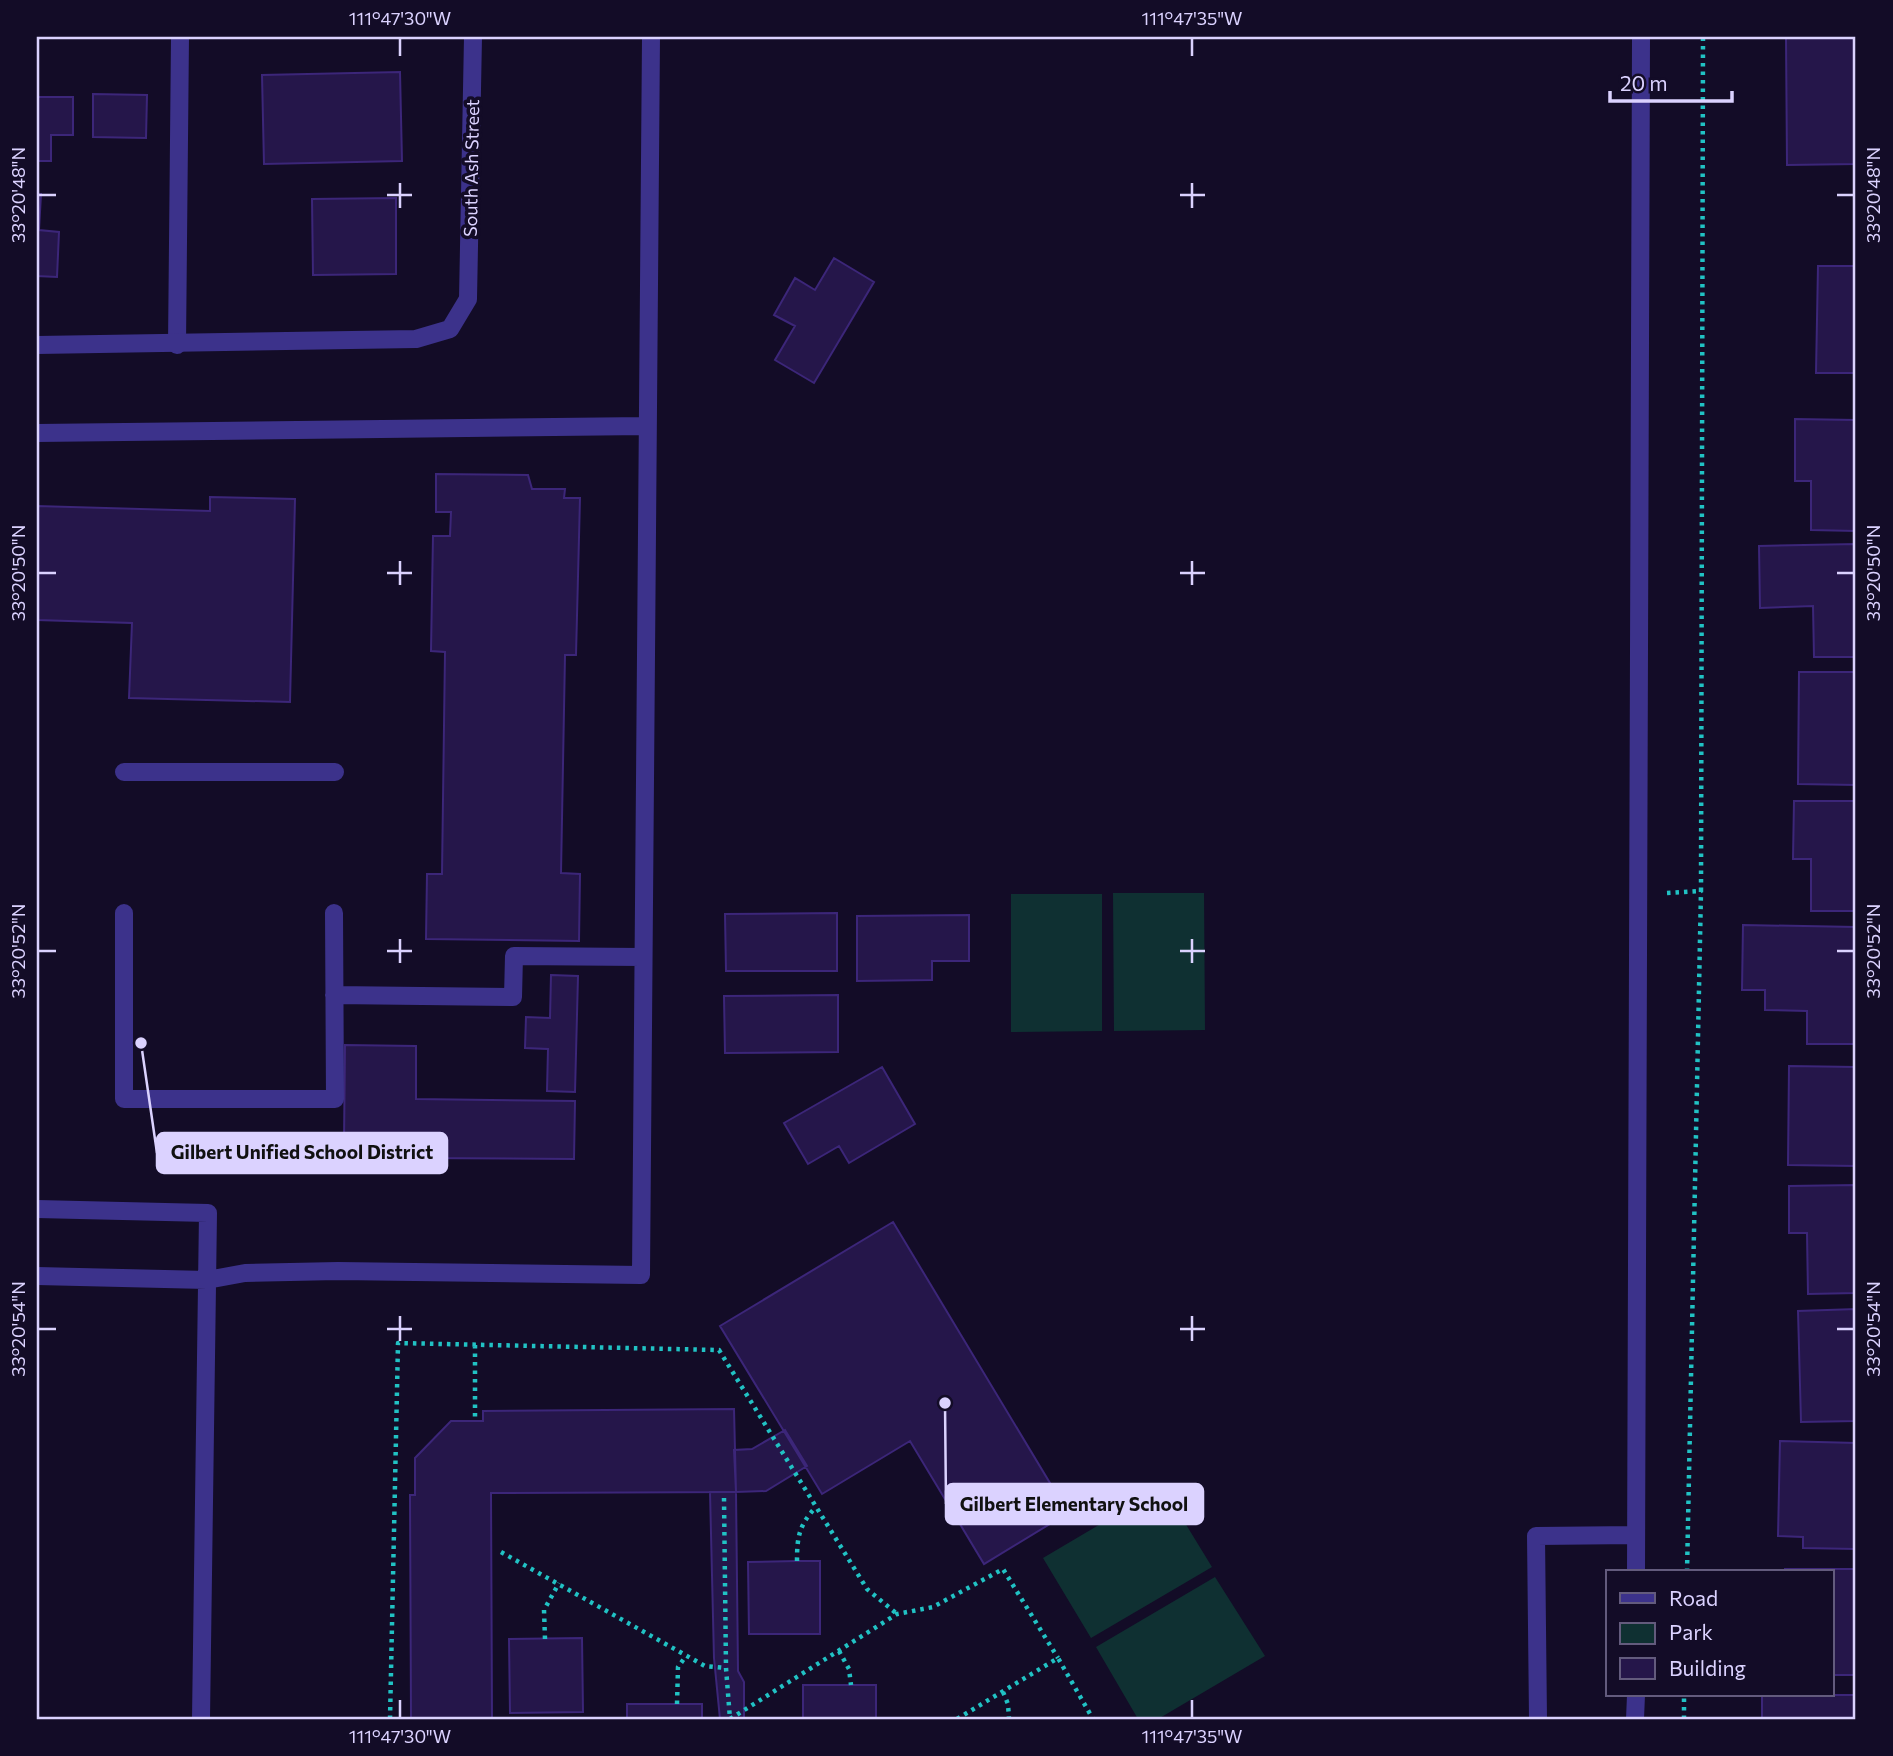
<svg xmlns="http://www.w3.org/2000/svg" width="1893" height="1756" viewBox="0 0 1893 1756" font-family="Commissioner,sans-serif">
	<rect width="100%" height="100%" fill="#130c27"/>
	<path fill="#0f3032" d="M1113,893H1204L1205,1030L1114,1031Z
		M1011,894H1102V1031L1011,1032Z
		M1163,1487L1212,1567L1091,1638L1043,1558Z
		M1215,1577L1265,1656L1158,1719H1138L1096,1647Z"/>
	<path fill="#25164a" stroke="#3c2679" stroke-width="2" d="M1786,37H1856V164L1787,165Z
		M400,72L402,161L264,164L262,75Z
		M93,94L147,95L146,138L93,137Z
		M37,97H73V135H51V161H37Z
		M37,194H41L39,230L59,232L57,277L37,276Z
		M396,198V274L313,275L312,199Z
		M834,258L874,282L814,383L775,360L795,326L774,315L795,278L815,290Z
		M1818,266H1856V373H1816Z
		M1795,419L1856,420V531L1811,530V481H1795Z
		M436,474L528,475L532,489H565L564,498H580L576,655H565L561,873L580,874L579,941L426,939L427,874H442L445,652L431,651L433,536H450L451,512H436Z
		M210,497L295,499L290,702L129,698L132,623L37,620V506L210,511Z
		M1856,544V657H1814L1813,606L1760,608L1759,546Z
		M1799,672H1856V785L1798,784Z
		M1794,801H1856V911H1811V859H1793Z
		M837,913V971H726L725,914Z
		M969,915V961H932V980L857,981V916Z
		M1743,925L1856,927V1044H1807V1011L1765,1010V990H1742Z
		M551,975L578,976L575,1092L547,1091L548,1049L525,1048L526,1017L550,1018Z
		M838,995V1052L725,1053L724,996Z
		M345,1045L416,1046V1099L575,1101L574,1159L414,1158V1144L344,1143Z
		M1789,1066L1856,1067V1166L1788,1165Z
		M882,1067L915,1124L849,1163L839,1146L808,1164L784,1123Z
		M1856,1185V1293L1808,1294L1807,1233H1789V1186Z
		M893,1222L1068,1513L984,1564L910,1441L822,1494L720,1326Z
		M1856,1309V1421L1801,1422L1798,1311Z
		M734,1409L736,1492L491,1493L492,1719H411L410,1495H415V1458L451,1421H483V1411Z
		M785,1430L807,1466L766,1491L736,1492L734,1450L752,1449Z
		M1780,1441L1856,1443V1549L1803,1548V1537L1778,1536Z
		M710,1492H736L738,1671L744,1682V1719H720L714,1658Z
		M797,1561H820V1634H749L748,1562Z
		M1785,1569H1856V1675H1832V1572H1785Z
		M582,1638L583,1712L510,1713L509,1639Z
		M803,1685H876V1719H803Z
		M1762,1695H1856V1719H1762Z
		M627,1704H702V1719H627Z"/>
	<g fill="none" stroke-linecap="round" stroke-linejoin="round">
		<path stroke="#21c2c4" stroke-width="4.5" stroke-dasharray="3.5 5" stroke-linecap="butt" d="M1667,893L1701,891L1703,37
			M475,1345V1421
			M724,1498L726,1668L730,1719
			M501,1552L705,1666L726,1668
			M797,1561C797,1537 799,1525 816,1507
			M1687,1572L1701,891
			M545,1639L544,1610L559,1583
			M839,1651L849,1669L851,1685
			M1003,1692L1008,1704L1009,1719
			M677,1704L678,1667L686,1656
			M390,1719L398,1343L719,1350L867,1589L897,1614
			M730,1719L897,1614L933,1607L1003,1569L1058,1658
			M957,1719L1058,1658L1093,1719
			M1684,1719V1695"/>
		<path stroke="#3c328b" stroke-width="18" d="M177,345L180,37
			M37,433L646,426
			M124,772H335
			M124,913V1099H335L334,913
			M334,995L513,997L514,956L642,957
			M37,1209L208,1213L201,1719
			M37,1276L207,1280L245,1273L338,1271L641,1275L651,37
			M1636,1572L1641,37
			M1538,1719L1536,1536L1636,1535
			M1635,1719L1636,1695"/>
		<path stroke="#3c328b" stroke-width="18" d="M37,345L416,339L450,329L468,299L473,37"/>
	</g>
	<path fill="none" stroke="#dbd2ff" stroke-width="2.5" d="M400,38V56M1192,38V56M400,183V208M1192,183V208M38,195H56M387,195H412M1180,195H1205M1837,195H1854M400,561V585M1192,561V585M38,573H56M387,573H412M1180,573H1205M1837,573H1854M400,939V963M1192,939V963M38,951H56M387,951H412M1180,951H1205M1837,951H1854M400,1316V1341M1192,1316V1341M38,1329H56M387,1329H412M1180,1329H1205M1837,1329H1854M400,1700V1718M1192,1700V1718"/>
	<g text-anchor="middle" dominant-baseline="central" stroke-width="7" stroke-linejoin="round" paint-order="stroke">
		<g font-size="18" fill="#dbd2ff" stroke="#130c27">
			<text transform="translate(471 168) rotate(-89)">South Ash Street</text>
		</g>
	</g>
	<path fill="none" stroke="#dbd2ff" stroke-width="2.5" d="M141 1043L157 1153M945 1403L946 1504"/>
	<g fill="#dbd2ff" stroke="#130c27" stroke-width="2.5">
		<circle cx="141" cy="1043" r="7"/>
		<circle cx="945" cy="1403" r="7"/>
	</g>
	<g fill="#dbd2ff" stroke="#dbd2ff" stroke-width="2.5">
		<rect x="157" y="1133" width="290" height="40" rx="7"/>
		<rect x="946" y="1484" width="257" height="40" rx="7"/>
	</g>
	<g font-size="19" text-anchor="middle" font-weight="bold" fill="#111">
		<text x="302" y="1159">Gilbert Unified School District</text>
		<text x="1074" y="1511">Gilbert Elementary School</text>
	</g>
	<rect width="1893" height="1756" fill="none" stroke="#130c27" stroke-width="77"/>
	<rect x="1606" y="1570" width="228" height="126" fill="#130c27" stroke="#635b7d" stroke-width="2"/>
	<rect x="1620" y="1593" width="35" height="10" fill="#3c328b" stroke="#635b7d" stroke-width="2"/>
	<text x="1669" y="1606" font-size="21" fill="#dbd2ff">Road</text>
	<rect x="1620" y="1623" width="35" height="21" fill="#0f3032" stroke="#635b7d" stroke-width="2"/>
	<text x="1669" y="1640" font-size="21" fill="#dbd2ff">Park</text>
	<rect x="1620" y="1658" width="35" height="21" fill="#25164a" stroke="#635b7d" stroke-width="2"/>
	<text x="1669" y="1676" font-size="21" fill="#dbd2ff">Building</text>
	<path d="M1610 91v10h122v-10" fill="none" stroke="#dbd2ff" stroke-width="3.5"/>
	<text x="1620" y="91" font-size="21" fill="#dbd2ff" stroke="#130c27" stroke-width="5" paint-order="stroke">20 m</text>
	<rect x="38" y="38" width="1816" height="1680" fill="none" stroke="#dbd2ff" stroke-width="2.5"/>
	<g font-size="18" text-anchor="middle" fill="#dbd2ff">
		<text x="400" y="25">111°47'30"W</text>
		<text x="1192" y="25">111°47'35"W</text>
		<text transform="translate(1874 195) rotate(-90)" y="6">33°20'48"N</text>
		<text transform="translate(19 195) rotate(-90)" y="6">33°20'48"N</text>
		<text transform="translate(1874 573) rotate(-90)" y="6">33°20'50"N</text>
		<text transform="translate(19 573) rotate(-90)" y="6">33°20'50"N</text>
		<text transform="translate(1874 951) rotate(-90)" y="6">33°20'52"N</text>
		<text transform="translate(19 951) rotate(-90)" y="6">33°20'52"N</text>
		<text transform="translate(1874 1329) rotate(-90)" y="6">33°20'54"N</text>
		<text transform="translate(19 1329) rotate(-90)" y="6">33°20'54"N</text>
		<text x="400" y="1743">111°47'30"W</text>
		<text x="1192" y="1743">111°47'35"W</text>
	</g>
</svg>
